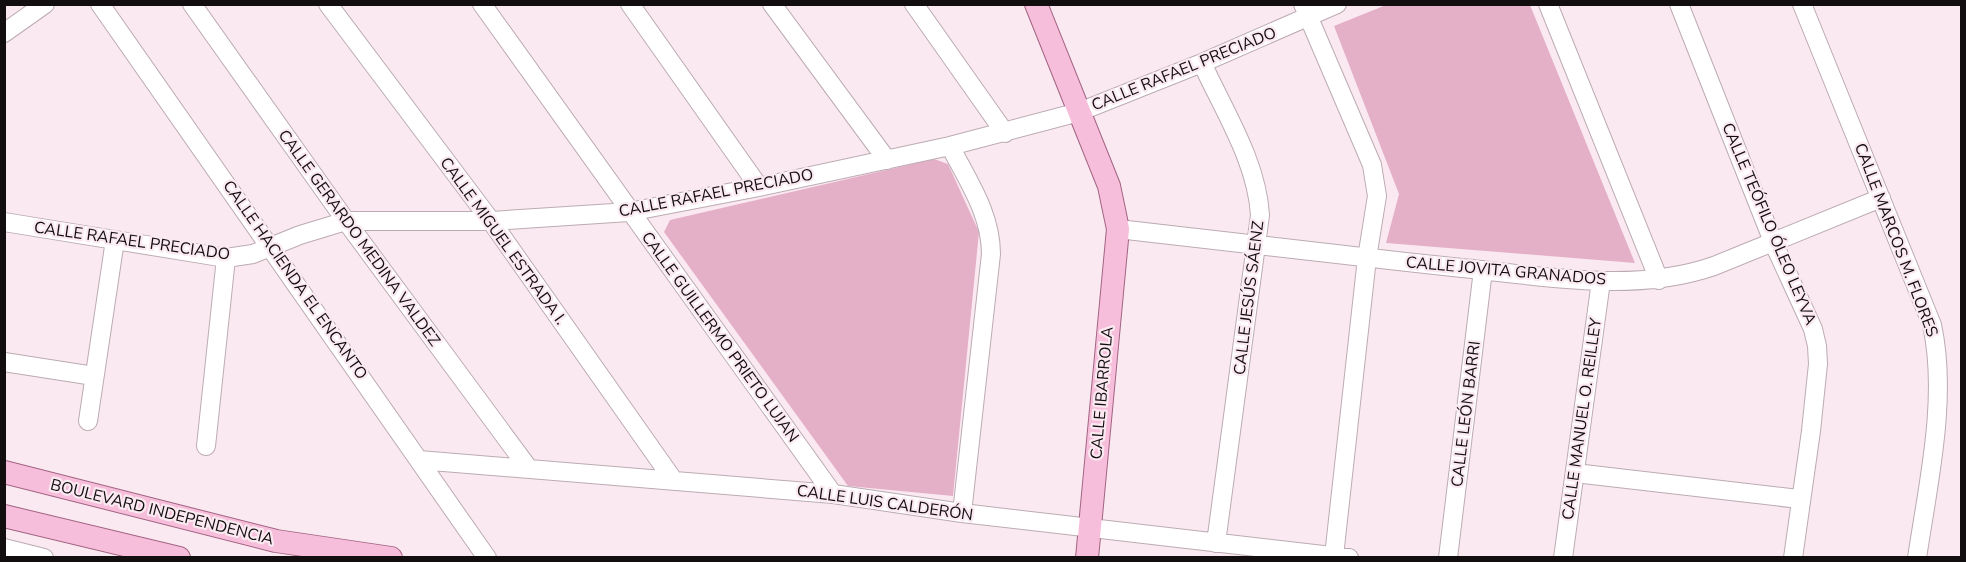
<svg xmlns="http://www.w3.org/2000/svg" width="1966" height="562" viewBox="0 0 1966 562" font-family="'Nunito Sans',sans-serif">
	<rect width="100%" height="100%" fill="#fbe9f1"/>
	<path fill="#e4b0c8" d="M1386,5H1530L1635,263L1386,243L1399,194L1334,26Z
		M934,159L948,164L979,232L953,496L848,486L664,232L670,220Z"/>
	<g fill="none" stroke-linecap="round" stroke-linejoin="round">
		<defs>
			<path id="minor" d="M100,4L487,558
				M192,4L346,221L529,469
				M328,4L491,221L674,481
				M482,4L833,494
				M630,4L759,187
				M772,4L887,160
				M914,4L1005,133
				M1303,4L1372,165L1377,196L1367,258L1334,556
				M1548,4L1659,280
				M1679,4L1774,244L1813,329L1817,346L1818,364L1811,431L1793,558
				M1802,4L1932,325C1948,398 1928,484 1917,558
				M4,33L45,4
				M1202,63C1224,111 1257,162 1260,215L1216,543
				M950,146C968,181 991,214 991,254L962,513
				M4,222L226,258L253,254L300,235L346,221H491L629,212L759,187L950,146L1079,112L1202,63L1337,4
				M1118,229C1232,242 1347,256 1462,268C1545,276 1633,294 1714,266L1881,198
				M4,362L94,376
				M88,421L115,240
				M206,446L226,258
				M419,460L833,494L962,513L1349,558
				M1575,473L1799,499
				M4,548L44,558
				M1448,558L1483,270
				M1563,558L1601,281"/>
			<path id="major" d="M1036,4L1109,186L1118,229L1087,558
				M4,472L276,541L391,558
				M4,516L179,558"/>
		</defs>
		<use href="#minor" stroke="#bcabb2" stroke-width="20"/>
		<use href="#major" stroke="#a26483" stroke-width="24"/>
		<use href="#minor" stroke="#fff" stroke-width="18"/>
		<use href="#major" stroke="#f6beda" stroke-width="22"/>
	</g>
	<g text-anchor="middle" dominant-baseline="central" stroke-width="4.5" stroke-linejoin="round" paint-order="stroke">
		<g font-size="16" fill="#120d0f" stroke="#fbe9f1">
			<text transform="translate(1184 69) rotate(-22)">CALLE RAFAEL PRECIADO</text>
			<text transform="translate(716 193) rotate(-11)">CALLE RAFAEL PRECIADO</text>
			<text transform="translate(1769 224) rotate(67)">CALLE TEÓFILO ÓLEO LEYVA</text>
			<text transform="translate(359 238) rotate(54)">CALLE GERARDO MEDINA VALDEZ</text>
			<text transform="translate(1896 240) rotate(69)">CALLE MARCOS M. FLORES</text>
			<text transform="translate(132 241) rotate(8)">CALLE RAFAEL PRECIADO</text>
			<text transform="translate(503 241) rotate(54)">CALLE MIGUEL ESTRADA I.</text>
			<text transform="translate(1506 271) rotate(5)">CALLE JOVITA GRANADOS</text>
			<text transform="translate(295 280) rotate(55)">CALLE HACIENDA EL ENCANTO</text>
			<text transform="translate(1249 298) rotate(-83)">CALLE JESÚS SÁENZ</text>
			<text transform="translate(720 337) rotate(54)">CALLE GUILLERMO PRIETO LUJAN</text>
			<text transform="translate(1102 393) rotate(-85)">CALLE IBARROLA</text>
			<text transform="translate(1466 414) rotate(-83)">CALLE LEÓN BARRI</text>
			<text transform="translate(1582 419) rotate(-82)">CALLE MANUEL O. REILLEY</text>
			<text transform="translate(885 503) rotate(8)">CALLE LUIS CALDERÓN</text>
			<text transform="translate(162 512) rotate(14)">BOULEVARD INDEPENDENCIA</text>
		</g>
	</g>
	<rect width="1966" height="562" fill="none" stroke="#120d0f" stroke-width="12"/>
</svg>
